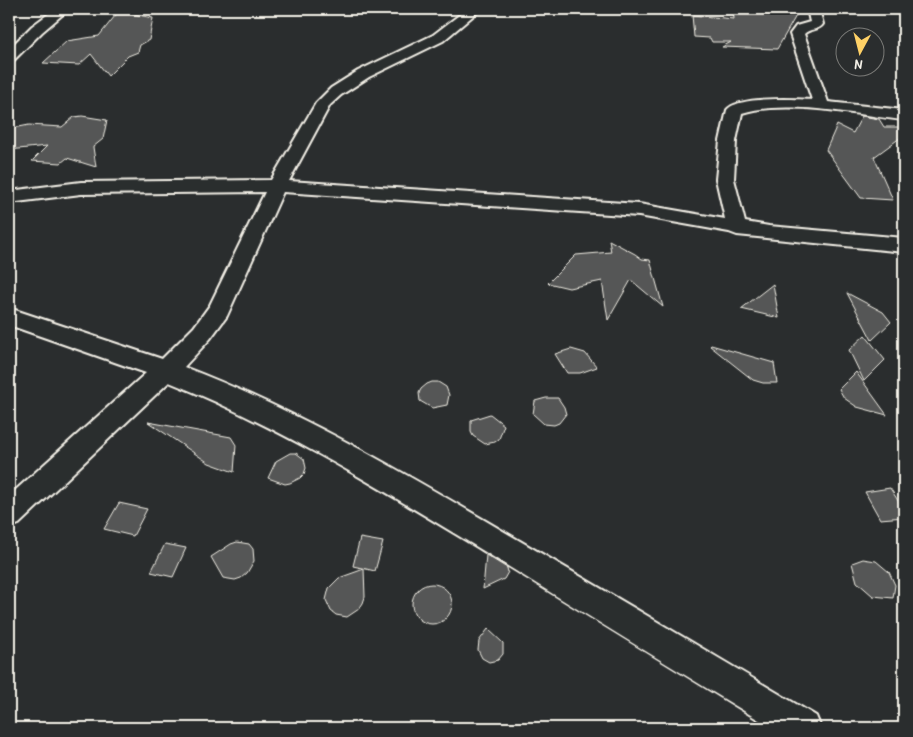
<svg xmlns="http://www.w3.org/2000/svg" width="913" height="737" viewBox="0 0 913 737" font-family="'Patrick Hand',sans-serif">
	<rect width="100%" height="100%" fill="#2a2d2e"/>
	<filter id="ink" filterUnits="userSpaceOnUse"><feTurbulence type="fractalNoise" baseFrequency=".02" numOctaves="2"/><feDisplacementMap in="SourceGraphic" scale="10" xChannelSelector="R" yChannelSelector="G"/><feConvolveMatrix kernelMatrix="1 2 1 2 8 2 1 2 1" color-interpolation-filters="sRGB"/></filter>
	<g filter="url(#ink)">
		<path fill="#555756" stroke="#f4f1e8" d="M733,10L797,14L777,49L722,47L731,42H712L710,38L694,37L692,15L734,19Z
			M119,11L153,18L149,40L140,45L138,52L128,56L108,76L91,54L79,65L43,63L67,41L99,36Z
			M862,116L879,119L884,127H904V135L874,157L893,200L861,198L826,150L837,125L853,133Z
			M74,117L82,116L107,120L103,139L93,147L96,167L67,158L61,163L32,161L47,146L9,150V129L29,125L62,127Z
			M609,240L635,254L642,259L650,260L663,307L631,280L608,320L602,281L569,288L548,283L576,255L611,252Z
			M773,284L779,318L741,309Z
			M847,293L883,312L891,322L872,340Z
			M865,335L885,360L864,381L849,350Z
			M711,345L774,363L777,383H763L753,380L710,346Z
			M571,349L585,353L597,367L580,373H567L555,354Z
			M856,372L887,415L857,407L844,398L839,389Z
			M432,382H438L446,387L449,395L447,405L432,408L420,401L419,393L421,389L427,384Z
			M546,398H558L564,407L566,414L559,423L554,425L544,424L533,414L535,401Z
			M490,414L504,425L499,439L495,442L485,444L473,436L471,432V420Z
			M148,422L231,437L236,445L234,472L209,463Z
			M290,453H296L304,459L306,468L304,474L300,478L290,483L285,484L268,478L276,461Z
			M890,488L904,510V517L880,519L865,492Z
			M119,503L147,509L133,536L104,529Z
			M360,538L383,542L375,571L353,566Z
			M237,542L249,544L253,549L254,561L247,573L241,578L235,580L223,578L211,557L231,544Z
			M165,544L186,548L173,577L151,572Z
			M486,555L507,568L508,572L504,579L483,589Z
			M863,559L876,561L889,572L895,585L893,598L873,596L857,582L852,563Z
			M364,569L365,597L363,603L359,609L347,617L336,615L331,611L326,600L329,588L339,578Z
			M412 604a20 20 0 1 1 40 0a20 20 0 1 1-40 0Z
			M488,629L503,643V654L498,660L489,662L482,658L478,650L479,641Z"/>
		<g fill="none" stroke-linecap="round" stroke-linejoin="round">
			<defs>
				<path id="minor" d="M55,9H69L42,32L14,60L9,61V49L32,26Z
					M467,9H481L443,41L369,77L341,95L330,105L289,181L639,204L725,219L716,179L720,141L727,110C737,96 796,99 812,100L790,34L796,26L810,22L807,9H819L823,24C819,31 809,28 804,34L828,102L904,110V120C857,115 788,99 742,113L736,141L734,179L745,222L769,226L904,238V252L737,235L729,232L639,216L283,192L227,316L210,339L184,367C302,412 411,477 520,541C619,599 717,657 816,716L821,728H772C675,669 578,610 482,550C381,489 279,426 169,382L19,524L9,528V496L146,373L9,325V308L162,359L194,327L210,305L265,192L81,194L9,203V191L81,182L271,180L316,103L331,88L358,71L433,35Z"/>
			</defs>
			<use href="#minor" stroke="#f4f1e8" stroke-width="4"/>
			<use href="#minor" fill="#2a2d2e" fill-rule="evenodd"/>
		</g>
	</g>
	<rect width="913" height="737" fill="none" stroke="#2a2d2e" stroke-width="30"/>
	<rect x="15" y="15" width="883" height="707" fill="none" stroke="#f4f1e8" stroke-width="2" filter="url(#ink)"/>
	<g transform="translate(860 52) rotate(187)"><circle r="24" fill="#2a2d2e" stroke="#7b7b78"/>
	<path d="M0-4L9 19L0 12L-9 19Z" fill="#ffd166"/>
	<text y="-8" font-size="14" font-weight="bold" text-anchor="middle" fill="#f4f1e8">N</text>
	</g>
</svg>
